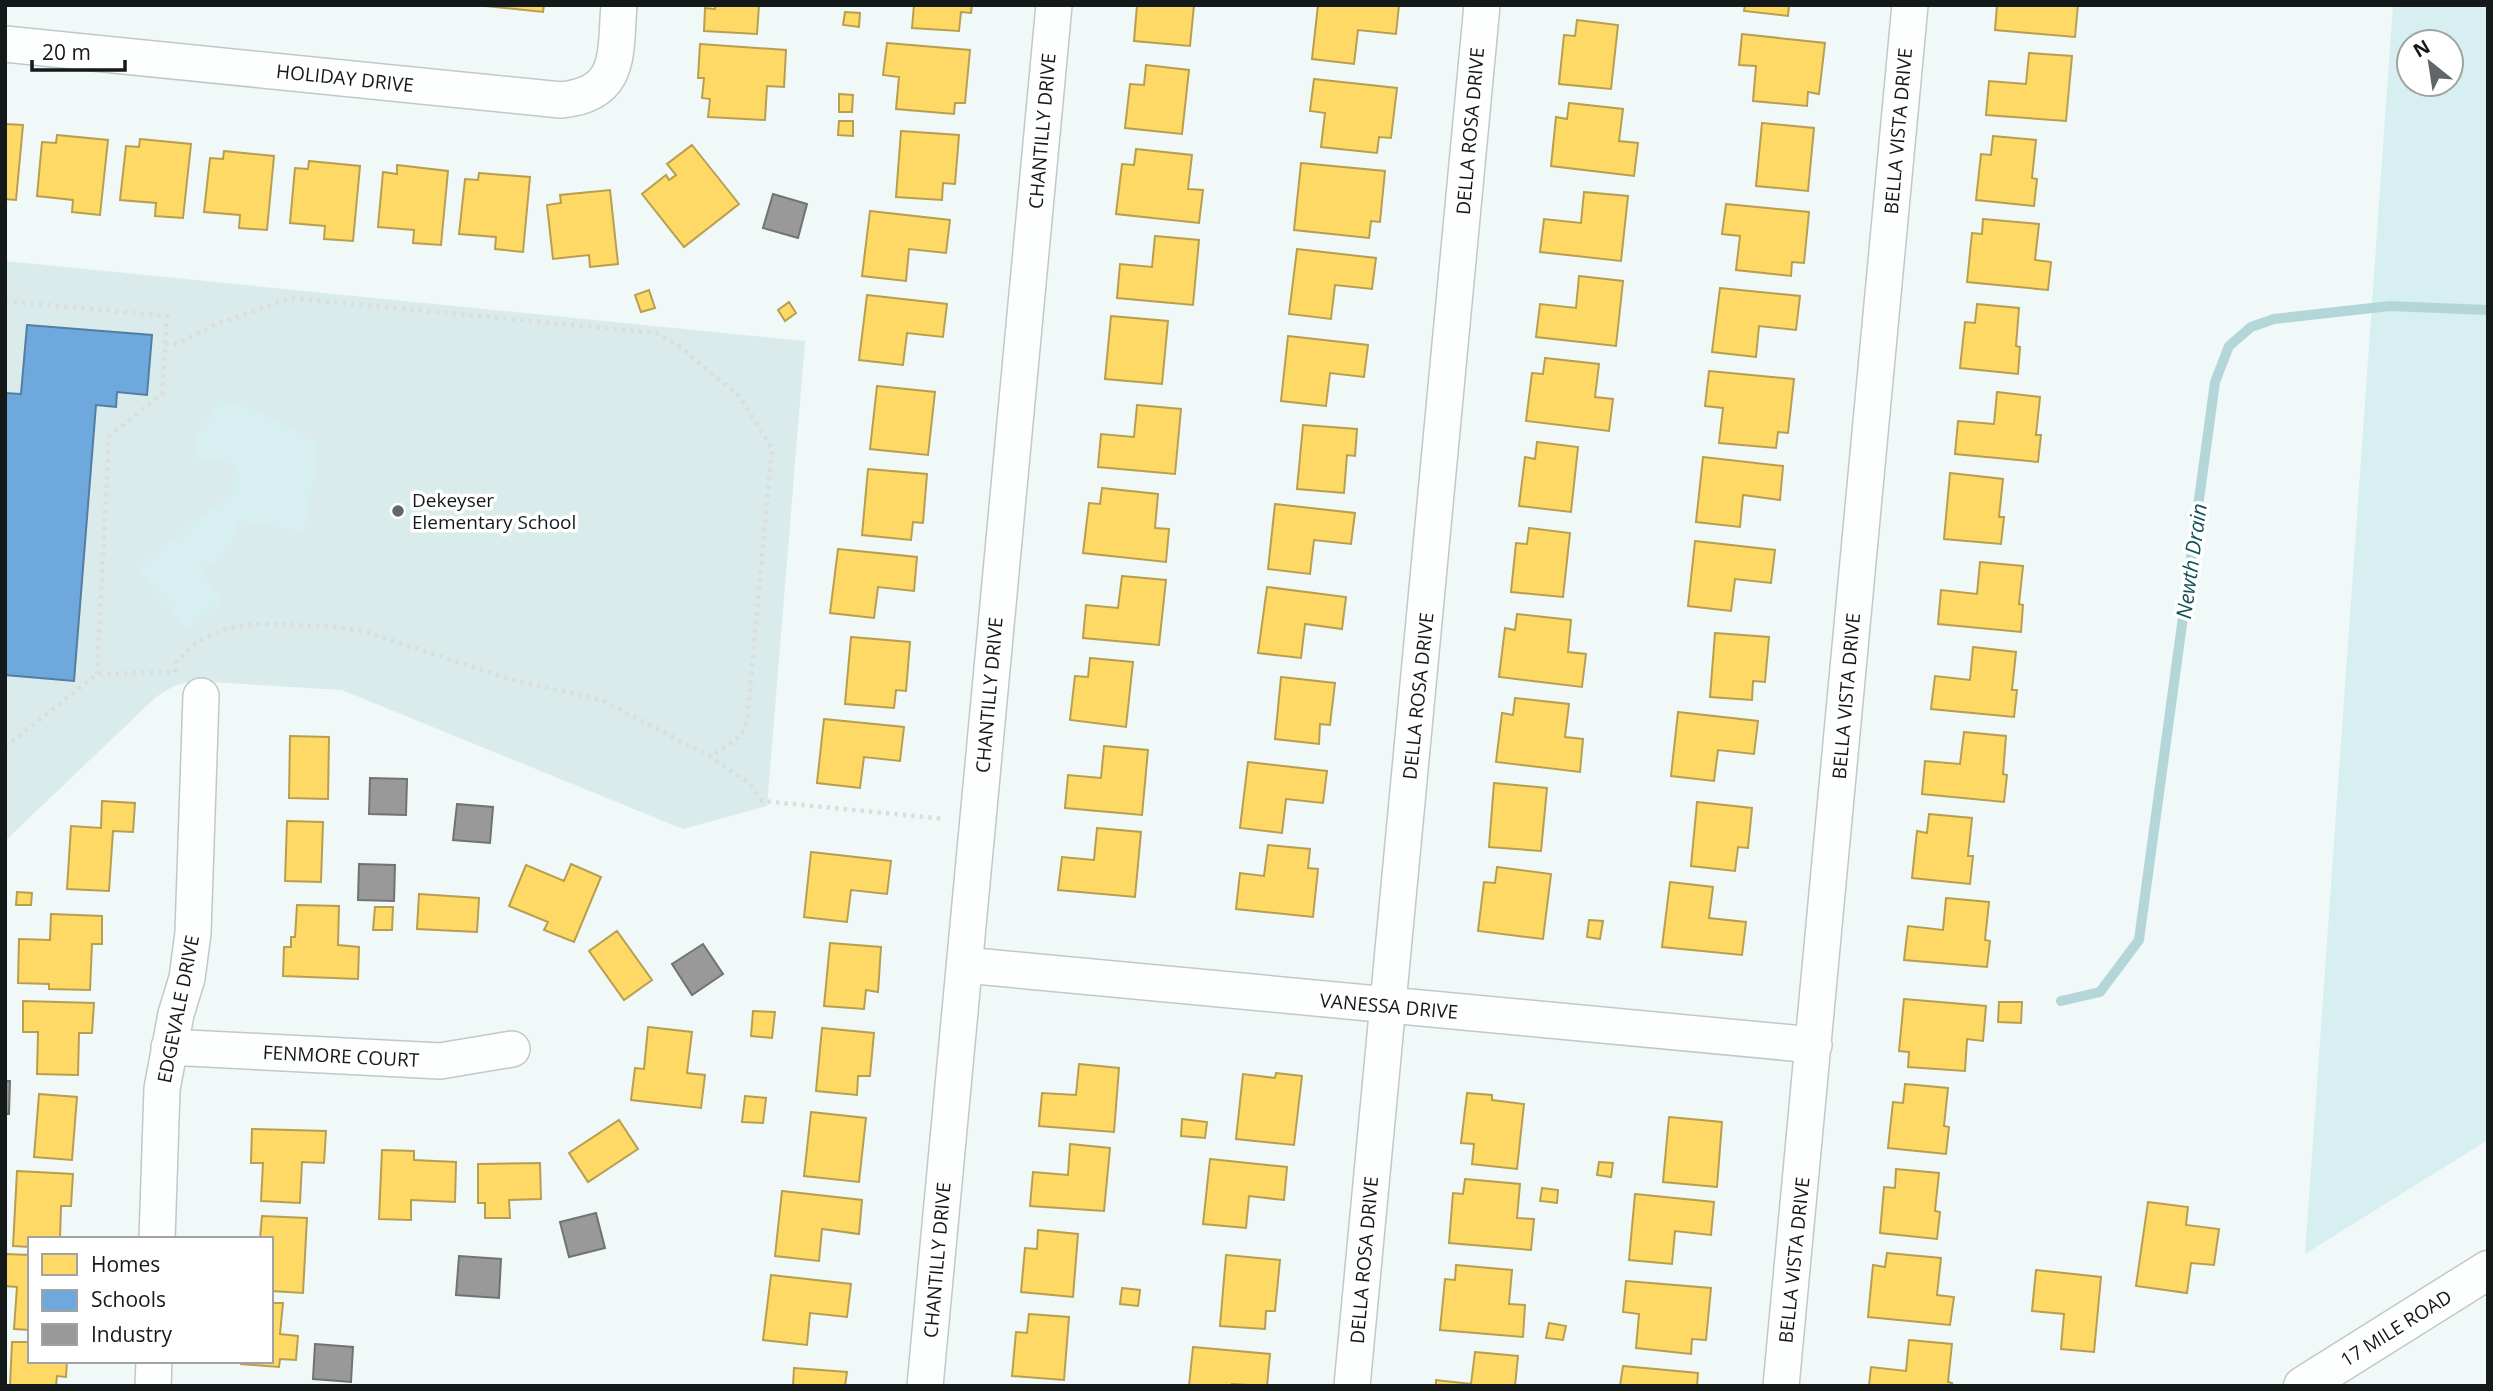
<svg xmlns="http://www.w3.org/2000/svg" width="2493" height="1391" viewBox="0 0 2493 1391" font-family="'Open Sans',sans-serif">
	<rect width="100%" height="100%" fill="#f0f8f8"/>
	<path fill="#daebeb" d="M5,261L805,341L767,806L683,829L342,690L192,681L174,686L156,697L5,841Z"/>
	<path fill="#d7eff0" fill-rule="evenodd" d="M2393,5H2488V1140L2305,1254ZM2409,42H2451V84H2409Z
		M220,400L258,410L316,443L318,454L304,532L236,520L231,550L201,571L223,602L186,629L137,568L232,493L234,464L197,459L196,436Z"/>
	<path fill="#ffd966" stroke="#b89f4f" stroke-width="2" d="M476,5H544L543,12Z
		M715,5H759L757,34L704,31L705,8L715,9Z
		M914,5H972L971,13L961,12L959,31L912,28Z
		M1137,5H1194L1190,46L1134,41Z
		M1318,5H1399L1396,34L1358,30L1354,64L1312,59Z
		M1745,5H1789L1788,16L1744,11Z
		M1997,5H2078L2075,37L1995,30Z
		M845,12L860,13L859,27L843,25Z
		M1577,20L1618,25L1611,89L1559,84L1564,35L1575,36Z
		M1742,34L1825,43L1819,94L1808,92L1807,106L1753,101L1756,66L1739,65Z
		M887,43L970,50L965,103H955L954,114L896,109L899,77L883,75Z
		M700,44L786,50L784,87L767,86L765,120L708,117L710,99L702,98L704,78H698Z
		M2029,53L2072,56L2066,121L1986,115L1989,81L2026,84Z
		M1146,65L1189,70L1182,134L1125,128L1130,84L1144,85Z
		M1314,79L1397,88L1391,138L1379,137L1377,153L1321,147L1325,113L1310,111Z
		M839,94L853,95L852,112H839Z
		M1569,103L1623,109L1619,141L1638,143L1634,176L1551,166L1556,117L1567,119Z
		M839,121H853V136L838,135Z
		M1762,123L1814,128L1808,191L1756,186Z
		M5,124L23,125L16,200L5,199Z
		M901,131L959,135L955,184L943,183L942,200L896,197Z
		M57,135L108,140L100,215L72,212L73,200L37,196L42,142L56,143Z
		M1993,136L2036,140L2032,178L2037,179L2034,206L1976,200L1981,154L1991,155Z
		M140,139L191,144L183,218L155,216L156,203L120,200L126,146L139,147Z
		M692,145L739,204L684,247L642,194L666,175L669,180L676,175L667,164Z
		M1136,149L1192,155L1188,189L1203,190L1199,223L1116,214L1122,164L1134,165Z
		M224,151L274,156L267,230L239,228L240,215L204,212L210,158L223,159Z
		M309,161L360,166L353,241L324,239L325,226L290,223L295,168L308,169Z
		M1301,163L1385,171L1380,222L1371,221L1369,238L1294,230Z
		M397,165L448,171L441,245L413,243L414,230L378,227L383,172L397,174Z
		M479,173L530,177L523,252L495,249L496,237L459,234L465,179L478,180Z
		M610,190L618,264L590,267L589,255L553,259L547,205L561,203L560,195Z
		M1584,192L1628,196L1621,261L1540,252L1544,219L1581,223Z
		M1726,204L1809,212L1804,263L1792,262L1791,276L1736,270L1740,236L1722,234Z
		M870,211L950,220L946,253L909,249L906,281L862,276Z
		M1983,219L2039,224L2035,260L2051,262L2048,290L1967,282L1972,233L1982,234Z
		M1155,236L1199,240L1193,305L1117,298L1120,264L1152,267Z
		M1297,249L1376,258L1372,289L1335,285L1331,319L1289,314Z
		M1579,276L1623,281L1616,346L1536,337L1540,304L1576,308Z
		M1720,288L1800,296L1796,330L1759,326L1756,357L1712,352Z
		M649,290L655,308L641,312L635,295Z
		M867,295L947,304L943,337L907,333L903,365L859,360Z
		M789,302L796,313L785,321L778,310Z
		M1977,304L2019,308L2016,346L2020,347L2018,374L1960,368L1965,322L1975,323Z
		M1111,316L1168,321L1162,384L1105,379Z
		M1288,336L1368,345L1364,377L1330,373L1326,406L1281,401Z
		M1545,358L1599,364L1595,397L1613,399L1609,431L1526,421L1532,373L1543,374Z
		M1709,371L1794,379L1788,433L1778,432L1776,448L1719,443L1723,408L1705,406Z
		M877,386L935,392L928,455L870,449Z
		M1997,392L2040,397L2036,435H2041L2038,462L1955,454L1958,421L1994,424Z
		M1137,405L1181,409L1175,474L1098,467L1101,434L1134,437Z
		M1303,425L1357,429L1355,456L1347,455L1344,493L1297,489Z
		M1537,442L1578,447L1571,512L1519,506L1525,457L1535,459Z
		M1703,457L1783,466L1780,500L1743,495L1740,527L1696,522Z
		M868,469L927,474L923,523L913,522L911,540L862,535Z
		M1950,473L2003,479L1999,517H2004L2001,544L1944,539Z
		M1102,488L1158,494L1155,528L1169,529L1166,562L1083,553L1089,503L1100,504Z
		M1275,504L1355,513L1351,544L1314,540L1310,574L1268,569Z
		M1529,528L1570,533L1563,597L1511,592L1516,543L1527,544Z
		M1695,541L1775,550L1771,583L1735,579L1731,611L1688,606Z
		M838,549L917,557L914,591L878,587L874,618L830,613Z
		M1980,562L2023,566L2019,604L2023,605L2021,632L1938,624L1941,590L1977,594Z
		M1122,576L1166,580L1159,645L1083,638L1086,605L1118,608Z
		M1267,587L1346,597L1342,629L1305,624L1301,658L1258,653Z
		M1517,614L1571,620L1568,652L1586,654L1582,687L1499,677L1505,628L1515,630Z
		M1715,633L1769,637L1765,682L1753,681L1752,700L1710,697Z
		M851,637L910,642L906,691L896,690L894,708L845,704Z
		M1973,647L2016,652L2012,690H2017L2014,717L1931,709L1935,676L1970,680Z
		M1090,658L1133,662L1126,727L1070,720L1075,676L1088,677Z
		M1281,677L1335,683L1330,725L1320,724L1319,744L1275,739Z
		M1515,698L1569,704L1565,737L1583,739L1580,772L1496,762L1502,713L1513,715Z
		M1678,712L1758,721L1754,754L1718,750L1714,781L1671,776Z
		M824,719L904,727L900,761L864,757L860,788L817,783Z
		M1964,732L2006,736L2003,774L2007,775L2004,802L1922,794L1925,761L1960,764Z
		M290,736L329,737L328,799L289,798Z
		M1104,746L1148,750L1142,815L1065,808L1068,775L1101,778Z
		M1248,762L1327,771L1323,803L1286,799L1282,833L1240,828Z
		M1494,783L1547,788L1541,851L1489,847Z
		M102,801L135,803L133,832L113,831L109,891L67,889L71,826L101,828Z
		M1697,802L1752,808L1748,848L1738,847L1735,871L1691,866Z
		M1929,814L1972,818L1968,856H1973L1970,884L1912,878L1917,831L1927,833Z
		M287,821L323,822L321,882L285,881Z
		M1097,828L1141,832L1135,897L1058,890L1062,857L1094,860Z
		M1268,845L1310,849L1308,868L1318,869L1313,917L1236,909L1240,873L1264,876Z
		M811,852L891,861L887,894L851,890L847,922L804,917Z
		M571,864L601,877L574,942L544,930L548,922L509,906L526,865L564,881Z
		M1497,867L1551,874L1543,939L1478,931L1484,882L1495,883Z
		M1670,882L1713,887L1709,918L1746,922L1742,955L1662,947Z
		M17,892L32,893L31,905H16Z
		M419,894L479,898L477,932L417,929Z
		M1946,898L1989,902L1985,940L1990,941L1987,967L1904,960L1908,926L1943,930Z
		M297,905L339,906L338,945L359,947L358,979L283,976L284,947H291V937H295Z
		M375,907H393L392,930H373Z
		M51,914L102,916V944H92L90,990L49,989V984L18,983L19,939L50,940Z
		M1589,920L1603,921L1600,939L1587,937Z
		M617,931L652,980L624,1000L589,951Z
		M830,943L881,947L878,992L866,990L864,1009L824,1006Z
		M1904,999L1986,1006L1983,1041L1967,1039L1965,1071L1908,1067L1909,1052L1899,1051Z
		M23,1001L94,1003L92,1033H79L78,1075L37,1074L38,1032H23Z
		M1999,1002H2022L2021,1023L1998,1022Z
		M753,1011L775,1012L772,1038L751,1036Z
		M648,1027L692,1032L687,1073L705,1075L701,1108L631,1100L635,1068L644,1069Z
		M822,1028L874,1033L870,1076H858L857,1095L816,1091Z
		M1079,1064L1119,1068L1114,1132L1039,1126L1042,1093L1076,1095Z
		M1276,1073L1302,1076L1294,1145L1236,1139L1243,1074L1275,1078Z
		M1905,1084L1948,1088L1944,1126L1949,1127L1946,1154L1888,1148L1893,1102L1903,1103Z
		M1467,1093L1492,1095V1100L1524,1104L1517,1169L1472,1164L1474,1144L1461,1143Z
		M39,1094L77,1097L72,1160L34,1157Z
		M745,1096L766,1098L763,1123L742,1122Z
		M811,1112L866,1118L859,1182L804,1176Z
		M1669,1117L1722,1122L1717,1187L1663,1182Z
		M1182,1119L1207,1122L1205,1138L1181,1136Z
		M619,1120L638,1149L588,1182L569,1153Z
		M252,1129L326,1131L324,1163L302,1162L300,1203L261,1201L263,1163H251Z
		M1070,1144L1110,1148L1104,1211L1030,1206L1033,1172L1068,1175Z
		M382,1150L414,1151V1160L456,1162L455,1202L411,1200V1220L379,1219Z
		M1210,1159L1287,1167L1284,1200L1249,1196L1246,1228L1203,1224Z
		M1599,1162L1613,1163L1611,1177L1597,1175Z
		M540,1163L541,1199L509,1200L510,1218H485V1203H478V1164Z
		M1896,1169L1939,1173L1935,1211L1940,1212L1937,1239L1880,1233L1884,1187L1895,1188Z
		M17,1171L73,1174L71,1206H61L60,1239H30V1247L13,1246Z
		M1465,1179L1520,1184L1517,1218L1534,1219L1531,1250L1449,1243L1453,1193L1463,1194Z
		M1542,1188L1558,1190L1557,1203L1540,1201Z
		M782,1191L862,1200L859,1234L822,1229L819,1261L775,1256Z
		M1635,1194L1714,1202L1711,1235L1675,1231L1672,1264L1629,1260Z
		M2148,1202L2188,1207L2186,1225L2219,1229L2214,1265L2191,1263L2187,1293L2136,1286Z
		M262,1216L307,1218L303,1293L271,1291V1239H260Z
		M1038,1230L1078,1234L1073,1297L1021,1292L1025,1248L1037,1249Z
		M1887,1253L1941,1258L1937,1295L1954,1297L1950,1325L1868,1317L1873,1265L1885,1267Z
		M5,1254L30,1255V1330L14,1329L17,1287L5,1286Z
		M1226,1255L1280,1260L1275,1311H1266L1265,1329L1220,1326Z
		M1456,1265L1512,1270L1509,1304L1525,1305L1523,1337L1440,1330L1445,1279L1455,1280Z
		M2036,1270L2101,1277L2094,1352L2061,1349L2064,1314L2032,1311Z
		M771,1275L851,1284L847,1317L810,1313L807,1345L763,1340Z
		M1626,1281L1711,1288L1706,1340L1692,1339L1691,1354L1636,1348L1639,1314L1623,1312Z
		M1122,1288L1140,1290L1138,1306L1120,1304Z
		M271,1303H283L280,1334L298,1336L296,1360L280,1359L279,1367L241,1364V1361H271Z
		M1029,1314L1069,1317L1064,1380L1012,1376L1016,1332L1027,1333Z
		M1549,1323L1566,1326L1563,1340L1546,1338Z
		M1909,1340L1952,1344L1948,1382L1952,1383V1386H1869L1871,1367L1906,1371Z
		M12,1342H30V1361H67L66,1377L57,1376L56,1386H10Z
		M1193,1347L1270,1354L1267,1386L1232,1384V1386H1189Z
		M1475,1352L1518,1356L1515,1386H1436V1380L1471,1384Z
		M1623,1366L1698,1373L1697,1386H1620Z
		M794,1368L847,1372L845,1386H793Z"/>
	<path fill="#6fa8dc" stroke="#547da2" stroke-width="2" d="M27,325L152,335L147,395L117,392L116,407L96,405L74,681L5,675V393L21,394Z"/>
	<path fill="#999" stroke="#717373" stroke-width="2" d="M773,194L807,204L798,238L763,228Z
		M370,778L407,779L406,815L369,814Z
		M457,804L493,807L490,843L453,840Z
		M359,864L395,865L394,901L358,900Z
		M703,944L723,974L692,995L672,964Z
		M5,1081H10L9,1114H5Z
		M596,1213L605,1248L569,1257L560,1222Z
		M459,1256L501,1259L499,1298L456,1295Z
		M315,1344L353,1347L351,1382L313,1379Z"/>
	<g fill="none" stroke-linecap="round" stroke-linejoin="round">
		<path stroke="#b4d6d8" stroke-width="10" d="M2061,1001L2100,992L2139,940L2215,382L2229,346L2251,327L2274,319L2390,306L2488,310"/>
		<defs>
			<path id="minor" d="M5,44L561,100C622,94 615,55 619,5
				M965,965L1814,1045
				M169,1047L440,1061L512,1049
				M157,1239L162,1089L176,1014L187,978L193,933L201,696
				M153,1386L154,1361
				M925,1386L1054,5
				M1352,1386L1482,5
				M1781,1386L1910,5"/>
			<path id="tertiary" d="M2303,1386L2488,1270"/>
		</defs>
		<use href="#minor" stroke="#c1c8c8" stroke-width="38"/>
		<use href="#tertiary" stroke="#c1c8c8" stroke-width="41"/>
		<path stroke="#dcdede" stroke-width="4.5" stroke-dasharray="3.5 5" stroke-linecap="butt" d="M5,301L167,316L162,394L109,436L97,674
			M165,344H177L214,325L291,298L656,333L675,343L739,396L772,448L747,721C743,741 725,745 711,757
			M5,747L97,674L175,672L176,662L198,641L228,628L257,624L330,626L366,632L510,679L602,700L711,757L749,783L762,801L945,819"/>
		<use href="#minor" stroke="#fdfefe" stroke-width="35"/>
		<use href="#tertiary" stroke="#fdfefe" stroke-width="38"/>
	</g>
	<circle fill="#616768" stroke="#fff" stroke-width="2.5" cx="398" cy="511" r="7"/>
	<g text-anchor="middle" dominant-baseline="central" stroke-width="7" stroke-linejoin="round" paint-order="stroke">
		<g font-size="19" fill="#14191a" stroke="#fff">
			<text transform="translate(345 78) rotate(6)">HOLIDAY DRIVE</text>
			<text transform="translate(1042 131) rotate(-85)">CHANTILLY DRIVE</text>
			<text transform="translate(1470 131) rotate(-85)">DELLA ROSA DRIVE</text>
			<text transform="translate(1898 131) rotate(-85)">BELLA VISTA DRIVE</text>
			<text transform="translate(989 695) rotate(-85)">CHANTILLY DRIVE</text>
			<text transform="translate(1418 696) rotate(-84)">DELLA ROSA DRIVE</text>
			<text transform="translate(1846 696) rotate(-85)">BELLA VISTA DRIVE</text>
			<text transform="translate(1389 1006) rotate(5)">VANESSA DRIVE</text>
			<text transform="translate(178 1009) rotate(-79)">EDGEVALE DRIVE</text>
			<text transform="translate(341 1056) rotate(3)">FENMORE COURT</text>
			<text transform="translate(937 1260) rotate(-85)">CHANTILLY DRIVE</text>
			<text transform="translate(1364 1260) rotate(-85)">DELLA ROSA DRIVE</text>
			<text transform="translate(1794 1260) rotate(-84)">BELLA VISTA DRIVE</text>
			<text transform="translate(2396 1328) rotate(-32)">17 MILE ROAD</text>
		</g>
		<g font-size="19" fill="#14191a" stroke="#fff" text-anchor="start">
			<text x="412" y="500">Dekeyser<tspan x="412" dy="22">Elementary School</tspan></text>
		</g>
		<g font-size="21" font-style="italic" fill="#135257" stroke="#fff">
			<text transform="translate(2191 561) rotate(-82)">Newth Drain</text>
		</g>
	</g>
	<rect width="2493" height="1391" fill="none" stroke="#14191a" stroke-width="14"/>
	<rect x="28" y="1237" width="245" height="126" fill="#ffffff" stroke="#a1a3a3" stroke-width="2"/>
	<rect x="42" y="1254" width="35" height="21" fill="#ffd966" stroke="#a1a3a3" stroke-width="2"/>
	<text x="91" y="1272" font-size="21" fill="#14191a">Homes</text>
	<rect x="42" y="1290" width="35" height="21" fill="#6fa8dc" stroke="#a1a3a3" stroke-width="2"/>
	<text x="91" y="1307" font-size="21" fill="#14191a">Schools</text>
	<rect x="42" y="1324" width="35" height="21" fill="#999999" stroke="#a1a3a3" stroke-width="2"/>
	<text x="91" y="1342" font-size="21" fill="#14191a">Industry</text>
	<g transform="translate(2430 63) rotate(330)"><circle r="33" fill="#ffffff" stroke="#a1a3a3" stroke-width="2"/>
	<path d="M0-5L12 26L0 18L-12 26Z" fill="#616768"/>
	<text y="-10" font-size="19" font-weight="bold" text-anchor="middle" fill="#14191a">N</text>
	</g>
	<path d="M32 60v10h93v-10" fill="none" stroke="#14191a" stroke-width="3.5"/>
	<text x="42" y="60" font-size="21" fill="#14191a" stroke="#ffffff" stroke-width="5" paint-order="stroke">20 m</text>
</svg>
